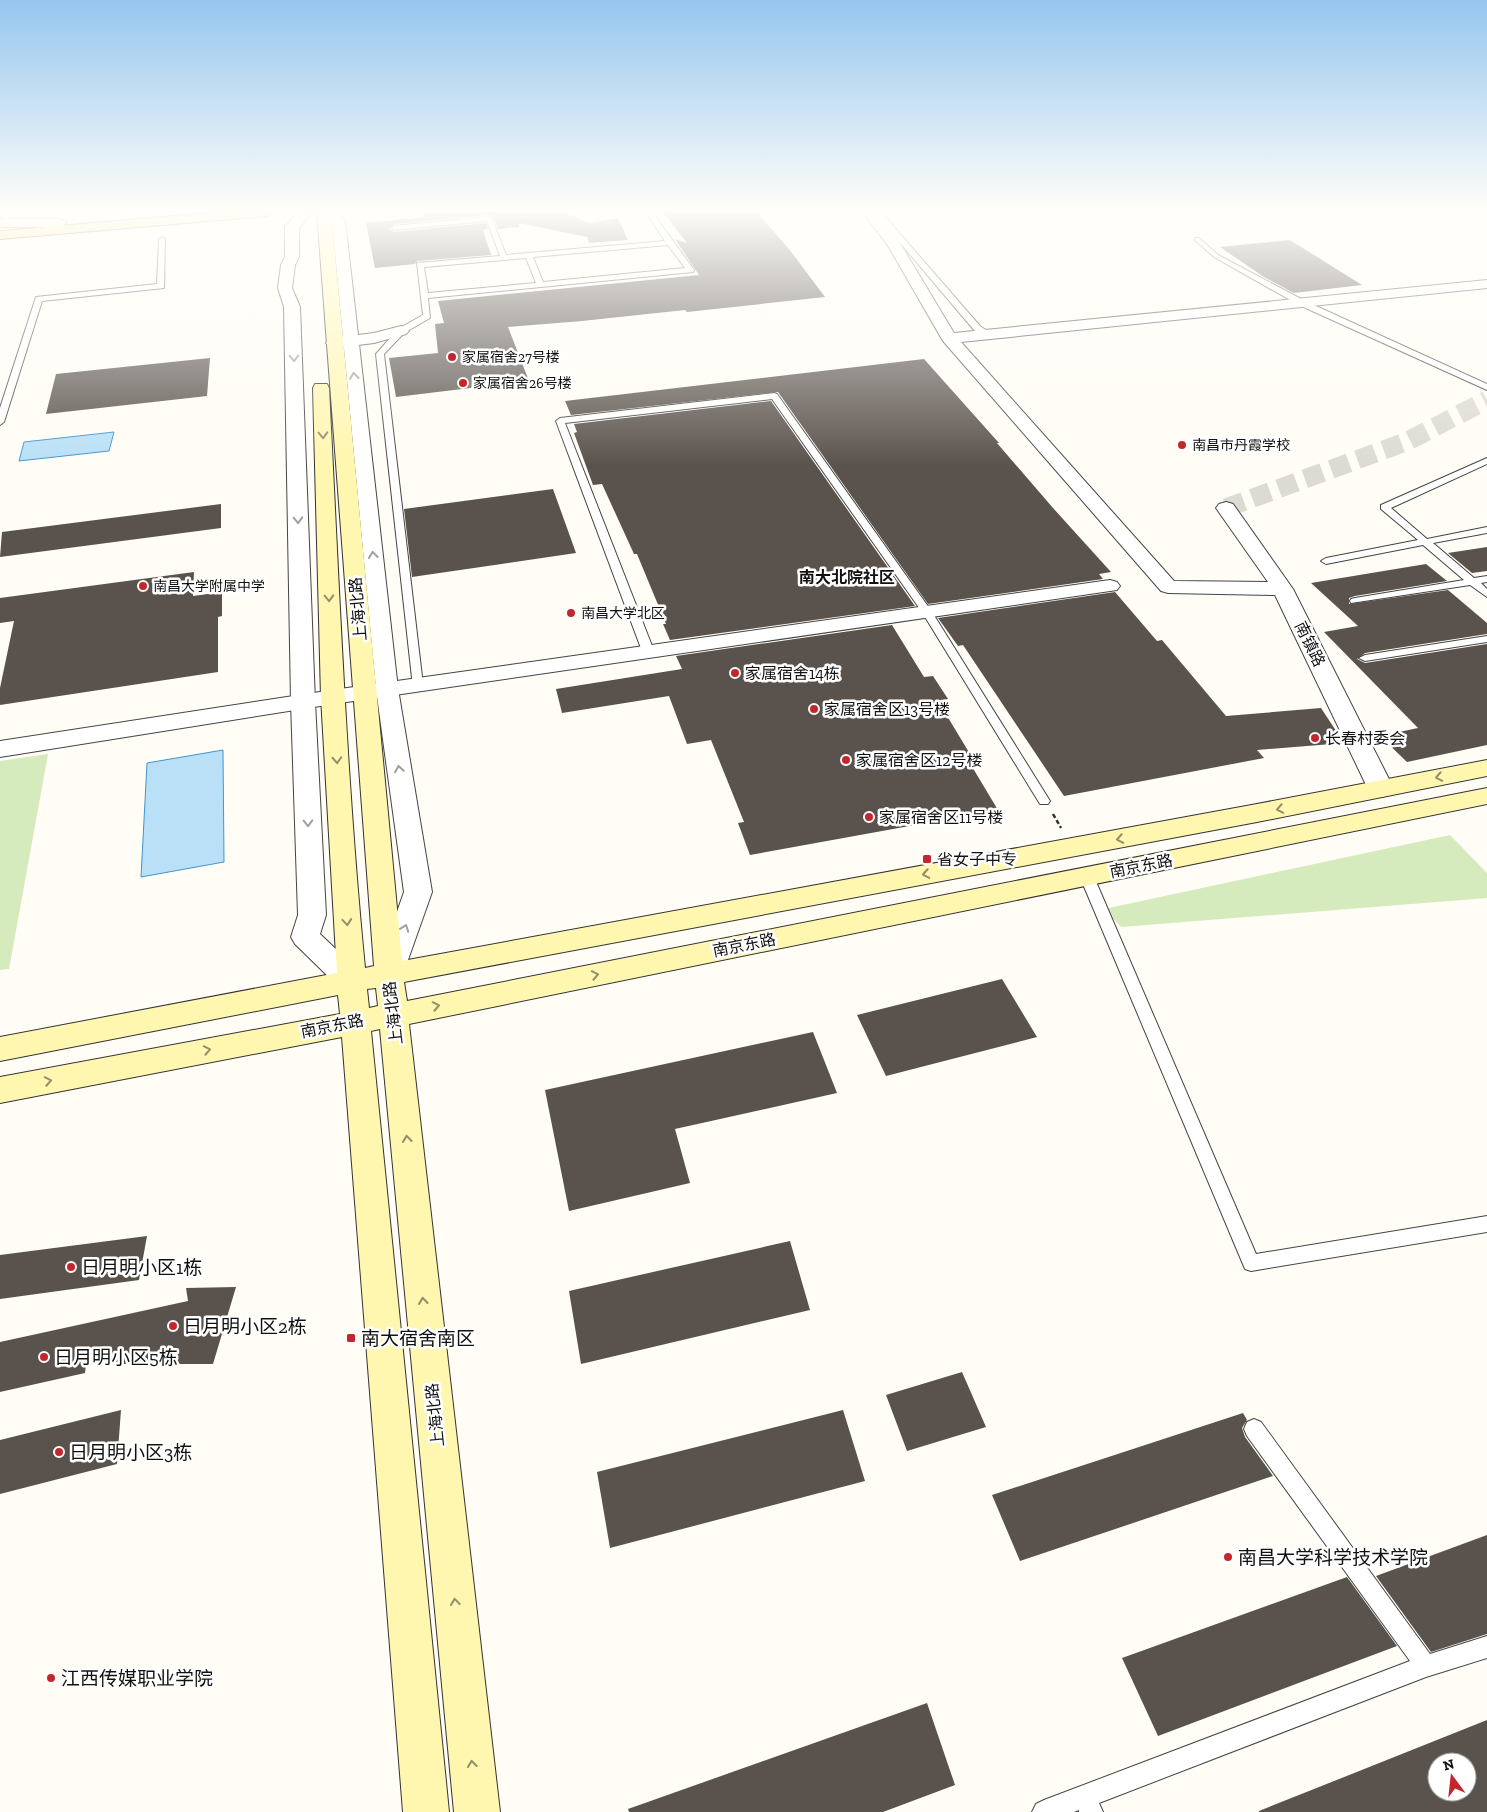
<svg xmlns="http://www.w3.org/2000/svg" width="1487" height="1812" viewBox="0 0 1487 1812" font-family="'Zilla Slab','Noto Sans SC',serif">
	<rect width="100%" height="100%" fill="#fffdf5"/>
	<path fill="#d5ebbd" d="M48,754L9,969L0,970V761Z
		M1450,835L1487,873V898L1121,927L1104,909Z"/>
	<path fill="#b9e0f7" stroke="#3f96cf" d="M114,432L109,451L19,461L24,442Z
		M223,750L224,862L141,877L147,763Z"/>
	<path fill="#5a524d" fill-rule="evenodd" d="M424,212H563L589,223L618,218L628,240L589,243L587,237L519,223V227L498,229L494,218L489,215L394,224L389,229L394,232L486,223L488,229L483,230L491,255L417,261L415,264L375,268L366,223L423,217Z
		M663,212H757L789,249L825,297L687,312L685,310L582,321L508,327L529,381L396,397L389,358L438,353L435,324L444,323L438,301L699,275L675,239L687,243Z
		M1290,240L1362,285L1294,293L1264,277L1220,247Z
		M210,358L207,396L46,414L56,374Z
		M924,359L999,443H997L1053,508L1111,572L1099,574L1103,579L928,604L778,392L571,415L565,401Z
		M771,401L915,606L670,640L663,624H666L637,554H634L602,484L593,485L574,433L577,432L574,424Z
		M553,489L576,553L412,577L404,509Z
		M221,504V528L0,557L2,532Z
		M1487,547V571L1472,573L1448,553Z
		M1426,564L1447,581L1355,596L1349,598V604L1448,590L1487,623V634L1365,653L1357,659L1365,663L1487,644V745L1407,762L1380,736L1418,728L1324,632L1358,626L1311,583Z
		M194,572L193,596L222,592V616L218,617V672L0,705V688L14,621L0,623V598Z
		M1115,592L1157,641L1162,640L1226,716L1321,708L1344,743L1257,750L1264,758L1064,796L963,645L958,646L938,618Z
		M892,625L924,677L933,676L948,699L938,701L970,754L965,755L998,810L750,855L738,823L744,822L711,740L687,744L669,696L562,713L556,689L682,669L676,656Z
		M1002,979L1037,1037L886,1076L857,1015Z
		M813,1032L837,1093L675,1129L690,1183L569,1211L545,1090Z
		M147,1236L139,1280L0,1299V1255Z
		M790,1241L810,1310L581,1364L569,1291Z
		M236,1287L213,1364H86L85,1373L0,1392V1342L188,1301L186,1288Z
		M962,1372L986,1427L907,1451L886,1395Z
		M121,1410L117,1464L0,1494V1440Z
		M843,1410L865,1481L610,1548L597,1472Z
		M1243,1413L1247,1420L1242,1428L1245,1437L1273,1476L1020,1561L992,1495Z
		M1487,1535V1634L1431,1652L1376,1576Z
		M1347,1577L1397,1646L1158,1736L1122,1658Z
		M927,1703L955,1785L883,1812H629L628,1809Z
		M1487,1720V1812H1259V1811ZM1437,1762H1467V1792H1437Z"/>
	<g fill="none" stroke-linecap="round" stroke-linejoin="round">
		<path stroke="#dbdad3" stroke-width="19" stroke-dasharray="19 9" stroke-linecap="butt" d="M1226,508L1408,441L1487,400"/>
		<defs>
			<path id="service" d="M2,212H8L10,224H6Z
				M646,212H652L694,270L693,272L428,298L430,318L404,333L384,354L423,685L417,688L413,687L376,354L398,329L423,315L417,263L500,256L487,221L394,230L391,228L394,226L489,217L492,219L506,255L665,241ZM668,245L685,268L543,282L533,257ZM526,258L536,283L428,293L424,267Z
				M874,212H881L980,326L992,334V338H986L974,330Z
				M162,237L165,239L164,288L42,301L4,422L0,425V408L36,297L157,284L159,239Z
				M1195,238H1199L1218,255L1305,301L1487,384V390L1299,305L1214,257L1195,240Z
				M774,393L777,394L932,612L1050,801L1048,804H1040L922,612L772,399L565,423L654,651L648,654L642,651L556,421L560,418Z
				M1487,458V464L1391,508L1427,539L1487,527V533L1433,543L1474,578L1487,576V582L1481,583L1487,589V597L1470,585L1351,603L1350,601L1351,599L1355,598L1464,580L1423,545L1326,564L1321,561L1326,558L1418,540L1381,509V505Z
				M1487,636V642L1365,661L1359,658L1365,655Z
				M1087,872L1092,874L1094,877L1256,1254L1487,1216V1232L1251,1271L1245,1269L1080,877L1082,874Z
				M1254,1419L1261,1422L1430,1654L1487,1636V1658L1426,1677L1099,1803L1103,1812H1079V1810L1074,1812H1032L1036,1804L1044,1800L1410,1661L1247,1436L1244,1429L1247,1422Z"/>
			<path id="minor" d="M862,212H876L900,243L954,333L1487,280V288L961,342L1174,581L1268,582L1216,508L1219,504L1226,502L1233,504L1293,589L1394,789L1390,795L1381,797L1372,795L1368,789L1275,595L1168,593L1161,591L943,341L887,244Z
				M401,326L406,328L409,331L406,334L374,343L334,348L328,346L326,343L328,340L334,338L374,333Z
				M1110,580L1117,582L1120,586L1117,590L333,704L0,757V741L333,690Z"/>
			<path id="tertiary" d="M298,212H312L299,228V257L295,265L292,288L300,307L315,702L326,915L320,934L361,973L366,981L361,989L351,992L341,989L295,944L291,937L298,915L291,702L284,307L278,288L281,265L285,257V227Z
				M321,212H336L345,220L398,689L432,892L403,974L399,982L389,985L379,982L375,974L404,892L376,689L332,221Z"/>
			<path id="secondary" d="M317,212H331L402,961L1257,804L1487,760V776L1257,822L404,982L407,1001L1487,788V804L409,1024L500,1812H454L380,1029L371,1031L449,1812H403L342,1037L0,1103V1077L340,1014L338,995L0,1061V1037L337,973L321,697L313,388L315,384H327L329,388C339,581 346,775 365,968L374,966ZM376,988L378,1006L369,1008L367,989Z
				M0,219H60L67,223L60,227H0Z"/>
			<path id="primary" d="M222,212H275L268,216L0,239V231Z"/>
		</defs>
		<use href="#service" stroke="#444" stroke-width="2"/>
		<use href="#minor" stroke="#444" stroke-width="2"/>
		<use href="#tertiary" stroke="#444" stroke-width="2"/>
		<use href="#secondary" stroke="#333" stroke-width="2"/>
		<use href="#primary" stroke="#222" stroke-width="2"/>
		<path stroke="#333" stroke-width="2.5" stroke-dasharray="4.5 2.5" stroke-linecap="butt" d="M1053,814L1061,828"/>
		<use href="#service" fill="#fff" fill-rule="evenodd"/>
		<use href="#minor" fill="#fff" fill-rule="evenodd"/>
		<use href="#tertiary" fill="#fff" fill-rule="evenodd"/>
		<use href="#secondary" fill="#fff6b0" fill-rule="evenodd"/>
		<use href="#primary" fill="#f9d66b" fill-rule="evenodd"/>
	</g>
	<defs><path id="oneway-chevron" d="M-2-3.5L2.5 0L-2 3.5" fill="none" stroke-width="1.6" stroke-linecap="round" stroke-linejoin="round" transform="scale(1.25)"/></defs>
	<g stroke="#a0a0a0">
		<use href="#oneway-chevron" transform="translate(294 358) rotate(88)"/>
		<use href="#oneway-chevron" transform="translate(354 376) rotate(-96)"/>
		<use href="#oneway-chevron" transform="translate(298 520) rotate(88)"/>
		<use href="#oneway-chevron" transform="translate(373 555) rotate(-96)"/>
		<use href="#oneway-chevron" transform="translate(399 769) rotate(-99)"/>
		<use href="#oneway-chevron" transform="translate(308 823) rotate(88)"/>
		<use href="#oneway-chevron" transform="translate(405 928) rotate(-70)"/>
	</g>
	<g stroke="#948f68">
		<use href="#oneway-chevron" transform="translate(323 435) rotate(88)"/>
		<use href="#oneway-chevron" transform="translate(329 598) rotate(88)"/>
		<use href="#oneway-chevron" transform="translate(337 760) rotate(87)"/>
		<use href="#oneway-chevron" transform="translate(1439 777) rotate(169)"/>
		<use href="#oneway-chevron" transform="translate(1280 809) rotate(169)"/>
		<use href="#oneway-chevron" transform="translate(1120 839) rotate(169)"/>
		<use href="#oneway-chevron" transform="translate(926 874) rotate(170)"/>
		<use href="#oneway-chevron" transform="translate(347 922) rotate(85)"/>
		<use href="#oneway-chevron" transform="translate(595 975) rotate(-11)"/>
		<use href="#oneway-chevron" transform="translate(436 1006) rotate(-11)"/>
		<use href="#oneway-chevron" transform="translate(207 1050) rotate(-11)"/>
		<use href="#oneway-chevron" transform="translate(48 1081) rotate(-11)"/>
		<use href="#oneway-chevron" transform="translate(407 1139) rotate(-96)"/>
		<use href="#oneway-chevron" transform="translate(423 1301) rotate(-96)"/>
		<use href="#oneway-chevron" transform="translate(455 1602) rotate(-96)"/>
		<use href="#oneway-chevron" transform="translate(472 1764) rotate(-96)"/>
	</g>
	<linearGradient id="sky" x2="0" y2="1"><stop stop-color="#95c6ee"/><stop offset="0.45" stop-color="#fffefa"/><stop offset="1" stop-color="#fffefa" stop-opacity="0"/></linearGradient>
	<rect width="1487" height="466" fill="url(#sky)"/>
	<g fill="#c4262e" stroke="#fff" stroke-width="2">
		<circle cx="452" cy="357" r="5"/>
		<circle cx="463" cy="383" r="5"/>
		<circle cx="1182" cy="445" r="5"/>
		<circle cx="143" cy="586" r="5"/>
		<circle cx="571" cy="613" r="5"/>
		<circle cx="735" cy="673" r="5"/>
		<circle cx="814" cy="709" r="5"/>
		<circle cx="1315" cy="738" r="5"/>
		<circle cx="846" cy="760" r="5"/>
		<circle cx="869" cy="817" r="5"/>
		<rect x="922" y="854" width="10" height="10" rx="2.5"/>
		<circle cx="71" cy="1267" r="5"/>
		<circle cx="173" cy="1326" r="5"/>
		<rect x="346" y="1333" width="10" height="10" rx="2.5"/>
		<circle cx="44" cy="1357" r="5"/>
		<circle cx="59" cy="1452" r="5"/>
		<circle cx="1228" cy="1557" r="5"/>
		<circle cx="51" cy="1678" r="5"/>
	</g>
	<g text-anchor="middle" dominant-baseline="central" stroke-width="5" stroke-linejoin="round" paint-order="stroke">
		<g font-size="14" fill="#111" stroke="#fff" text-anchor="start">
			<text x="462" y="357">家属宿舍27号楼</text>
			<text x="473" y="383">家属宿舍26号楼</text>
			<text x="1192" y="445">南昌市丹霞学校</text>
			<text x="153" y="586">南昌大学附属中学</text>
			<text x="581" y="613">南昌大学北区</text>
		</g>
		<g font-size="16" font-weight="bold" fill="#111" stroke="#fff">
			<text x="847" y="577">南大北院社区</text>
		</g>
		<g font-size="16" fill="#111" stroke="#fff">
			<text transform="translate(358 609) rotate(-95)">上海北路</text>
			<text transform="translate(1310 644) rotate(64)">南镇路</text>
			<text transform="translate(1141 866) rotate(-11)">南京东路</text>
			<text transform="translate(744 945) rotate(-11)">南京东路</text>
			<text transform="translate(393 1013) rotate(-97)">上海北路</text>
			<text transform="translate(332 1026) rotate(-11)">南京东路</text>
			<text transform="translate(435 1415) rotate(-96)">上海北路</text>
		</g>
		<g font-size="16" fill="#111" stroke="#fff" text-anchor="start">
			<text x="745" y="673">家属宿舍14栋</text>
			<text x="824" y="709">家属宿舍区13号楼</text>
			<text x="1325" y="738">长春村委会</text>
			<text x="856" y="760">家属宿舍区12号楼</text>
			<text x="879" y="817">家属宿舍区11号楼</text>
			<text x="937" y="859">省女子中专</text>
		</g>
		<g font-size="19" fill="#111" stroke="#fff" text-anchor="start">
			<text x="81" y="1267">日月明小区1栋</text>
			<text x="183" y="1326">日月明小区2栋</text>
			<text x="361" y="1338">南大宿舍南区</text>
			<text x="54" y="1357">日月明小区5栋</text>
			<text x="69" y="1452">日月明小区3栋</text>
			<text x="1238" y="1557">南昌大学科学技术学院</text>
			<text x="61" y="1678">江西传媒职业学院</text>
		</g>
	</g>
	<g transform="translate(1452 1777) rotate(345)"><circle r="24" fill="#ffffff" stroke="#a0a0a0"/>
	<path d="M0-4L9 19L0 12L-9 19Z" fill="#c4262e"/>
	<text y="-8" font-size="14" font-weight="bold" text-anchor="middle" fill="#111111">N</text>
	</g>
</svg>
